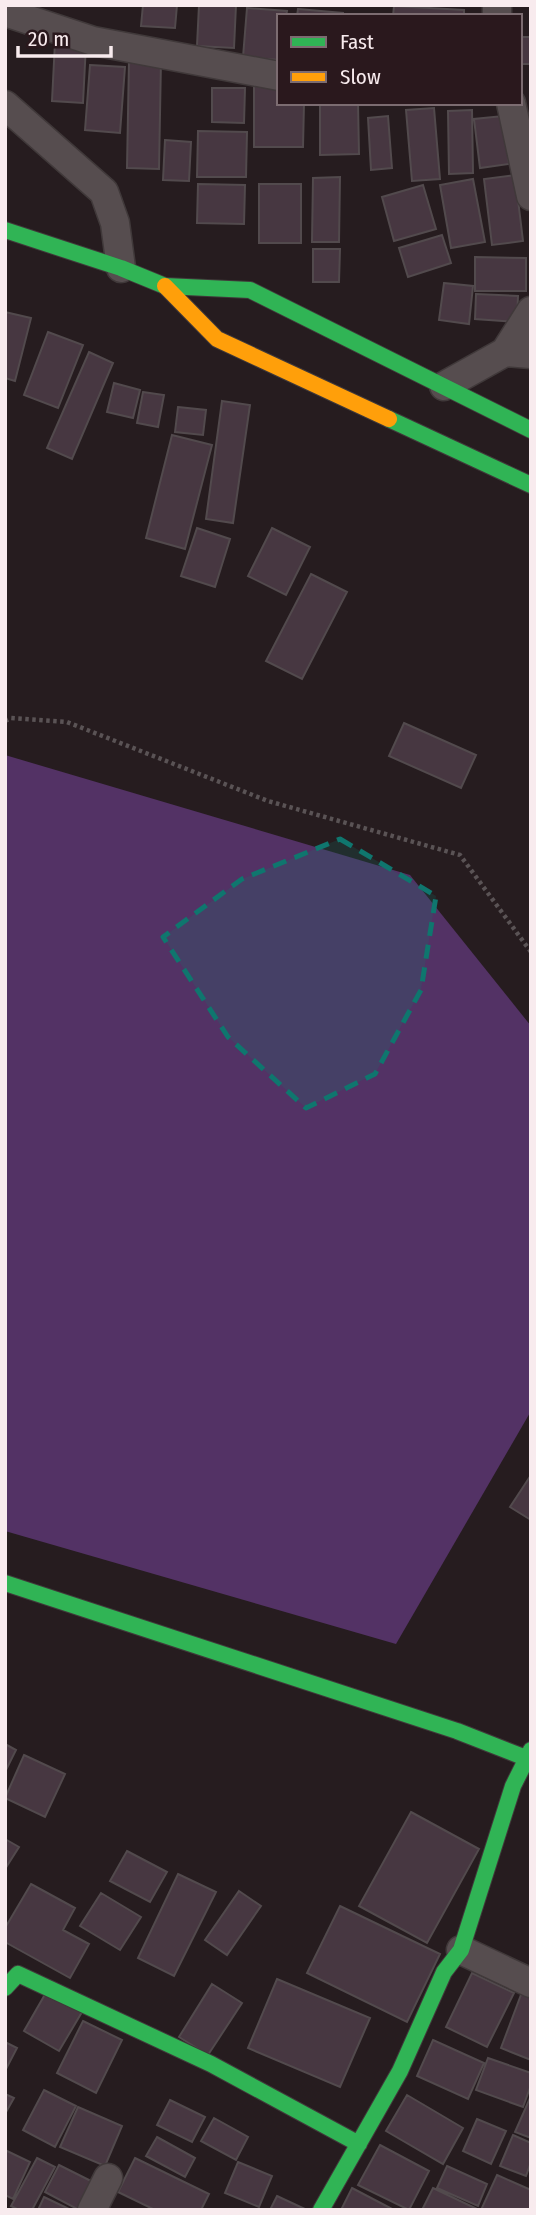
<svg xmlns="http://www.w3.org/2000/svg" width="536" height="2215" viewBox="0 0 536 2215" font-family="'Fira Sans Condensed',sans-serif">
	<rect width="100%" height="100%" fill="#261c1f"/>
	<path fill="#533265" d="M5,755L410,875L531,1026V1411L396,1644L5,1531Z"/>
	<path fill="#473741" stroke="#524a4d" stroke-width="2" d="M143,5H177L175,28L141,26Z
		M199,5H236L234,48L197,46Z
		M394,6L464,10V16H393Z
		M247,8L287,11L286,16H279V60L243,57Z
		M298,9L343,13V16H297Z
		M520,37H531V64H520Z
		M55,42L86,44L83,103L52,101Z
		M129,60H161L159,169L127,168Z
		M90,65L125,67L120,133L85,130Z
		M254,82H279V103H304L303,147H254Z
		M212,88H245L244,123L212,122Z
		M320,103H358L359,154L320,155Z
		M434,108L440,179L412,181L406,110Z
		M472,110L473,173L449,174L448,111Z
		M388,116L392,168L371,170L368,118Z
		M503,116L509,164L480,168L474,119Z
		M198,131L247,132L246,177H197Z
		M165,140L191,142L189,181L163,180Z
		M515,175L523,241L492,245L484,179Z
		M340,177L339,242H312L313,178Z
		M473,179L485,242L451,248L440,185Z
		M198,184L245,185L244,224L197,223Z
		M259,184H301V243H259Z
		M423,185L436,229L394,241L382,197Z
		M442,235L451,263L408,277L399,248Z
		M313,249H340L339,282H313Z
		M475,257L526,258V291H475Z
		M444,283L473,286L469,324L439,320Z
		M476,294L518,296L517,322L475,319Z
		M5,312L31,318L15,381L5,378Z
		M48,332L83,345L58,408L24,395Z
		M89,352L113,363L72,459L47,448Z
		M114,383L140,390L133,418L107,412Z
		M143,392L164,395L158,427L137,423Z
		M222,401L250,405L233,523L206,519Z
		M178,407L206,410L203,435L175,432Z
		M172,435L212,445L185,549L146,538Z
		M197,528L230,539L215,587L181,576Z
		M272,528L310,547L286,595L248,576Z
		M311,574L347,592L302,679L266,661Z
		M404,723L476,755L461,788L389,756Z
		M531,1475V1520L510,1507Z
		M5,1744L16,1750L5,1772Z
		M24,1755L65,1774L45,1817L5,1798Z
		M411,1812L479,1849L427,1943L359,1906Z
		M5,1839L19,1847L5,1869Z
		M127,1851L167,1872L150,1902L110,1881Z
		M178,1874L216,1892L174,1976L138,1958Z
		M31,1884L75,1908L63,1930L89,1944L70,1978L5,1942V1928Z
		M239,1891L261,1906L227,1955L205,1940Z
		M101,1893L141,1917L120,1950L80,1926Z
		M340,1906L440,1954L407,2022L307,1973Z
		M472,1973L514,1993L487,2047L446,2027Z
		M277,1979L370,2018L340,2087L248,2048Z
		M212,1984L242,2003L208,2055L179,2037Z
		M47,1991L82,2012L59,2051L24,2031Z
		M522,1992L531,1996V2060L501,2048Z
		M83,2021L122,2040L96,2093L57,2073Z
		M433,2040L484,2063L468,2099L417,2076Z
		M5,2042L17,2048L5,2071Z
		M488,2058L531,2073V2085L523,2107L476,2090Z
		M44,2090L76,2106L55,2147L23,2130Z
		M5,2094L14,2098L5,2114Z
		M407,2095L463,2128L443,2164L386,2131Z
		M530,2098H531V2138L515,2132Z
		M170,2100L205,2117L192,2142L157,2125Z
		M78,2107L122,2126L105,2166L60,2147Z
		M214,2118L248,2137L236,2160L201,2141Z
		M477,2119L506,2131L491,2164L463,2151Z
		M513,2135L531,2143V2162L526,2176L500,2166Z
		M157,2137L195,2158L185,2177L146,2156Z
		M380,2145L429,2171L409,2210L358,2185Z
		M5,2150L30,2162L13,2199L5,2195Z
		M37,2158L55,2167L32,2210H19L11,2206Z
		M135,2158L209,2194L201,2210H155L118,2192Z
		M238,2162L272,2176L259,2207L225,2193Z
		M59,2165L95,2183L79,2210L45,2192Z
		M447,2166L487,2184L478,2206L437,2188Z
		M497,2175L531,2190V2210H481Z
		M352,2188L394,2210H341Z
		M433,2188L477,2209L422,2210Z
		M277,2196L307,2210H270Z
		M44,2197L71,2210H38Z"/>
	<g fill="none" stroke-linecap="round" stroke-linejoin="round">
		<defs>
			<path id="street" d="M5,12L93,41L279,76
				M497,16V5
				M511,103L531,196
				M5,105L104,192L115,223L121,268
				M505,352L531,311
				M444,386L505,352L531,354
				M461,1950L531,1983
				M92,2210L108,2178"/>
			<path id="fast" d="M5,230L121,268L165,286L250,290L531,430
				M389,419L531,485
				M5,1583L457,1731L531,1760
				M5,1988L18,1974L211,2064L359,2144
				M321,2210L400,2071L444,1972L461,1950L513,1786L531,1750"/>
			<path id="slow" d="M165,286L217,339L389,419"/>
		</defs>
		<use href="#street" stroke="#40393a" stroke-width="31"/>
		<use href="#fast" stroke="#40393a" stroke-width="18"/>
		<use href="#slow" stroke="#40393a" stroke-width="18"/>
		<path stroke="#5a5355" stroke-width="4.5" stroke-dasharray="3.5 3.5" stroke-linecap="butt" d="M5,721L11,718L67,722L268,801L460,855L531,952"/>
		<use href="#street" stroke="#564d4f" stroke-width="28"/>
		<use href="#fast" stroke="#30b455" stroke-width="16"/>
		<use href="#slow" stroke="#ff9f0a" stroke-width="16"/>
	</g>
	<path fill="#0f766e" fill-opacity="0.2" stroke="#0f766e" stroke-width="5" stroke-dasharray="14 9" stroke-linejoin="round" d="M340,839L436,896L421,990L375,1074L306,1108L228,1037L163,937L242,879Z"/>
	<rect width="536" height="2215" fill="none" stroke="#f8ebee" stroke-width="14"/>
	<rect x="277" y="14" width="245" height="91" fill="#2a181d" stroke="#7c6c71" stroke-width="2"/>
	<rect x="291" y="37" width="35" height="10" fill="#30b455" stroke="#7c6c71" stroke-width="2"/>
	<text x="340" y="49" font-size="21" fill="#f8ebee">Fast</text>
	<rect x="291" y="72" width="35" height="10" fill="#ff9f0a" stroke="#7c6c71" stroke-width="2"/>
	<text x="340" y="84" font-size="21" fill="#f8ebee">Slow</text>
	<path d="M18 46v10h93v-10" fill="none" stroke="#f8ebee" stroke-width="3.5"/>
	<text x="28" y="46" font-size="21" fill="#f8ebee" stroke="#2a181d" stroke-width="5" paint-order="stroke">20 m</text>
</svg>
